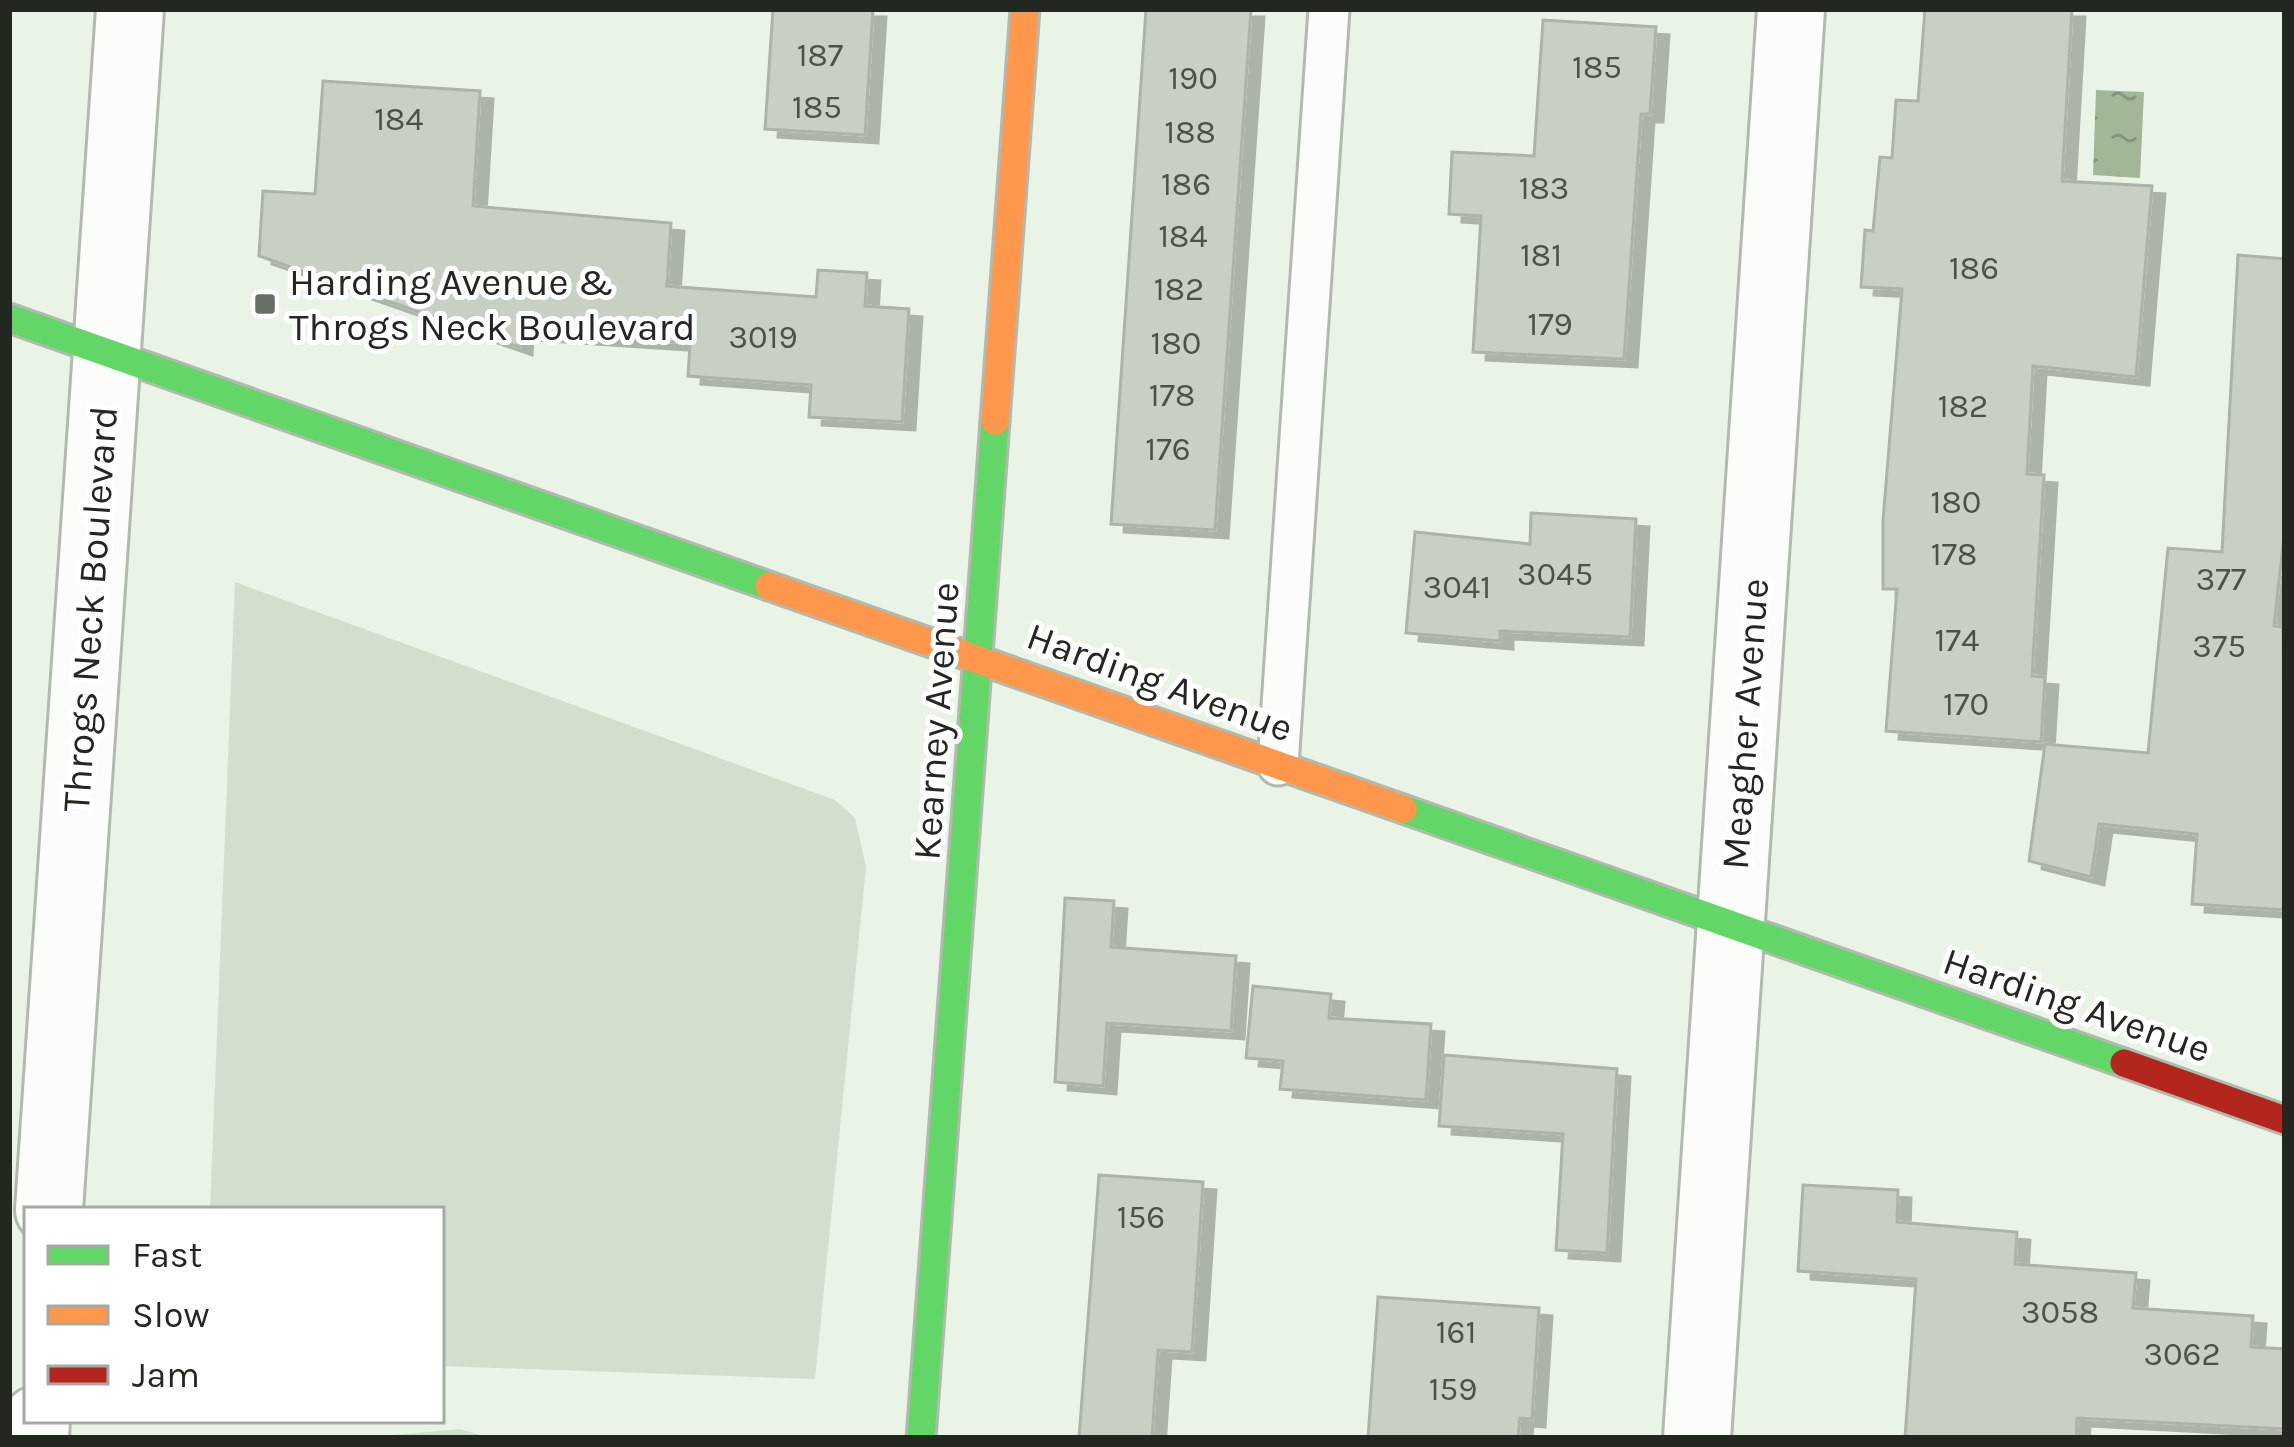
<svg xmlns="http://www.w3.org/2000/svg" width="2294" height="1447" viewBox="0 0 2294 1447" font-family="Karla,sans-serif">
	<defs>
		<pattern id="water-ripples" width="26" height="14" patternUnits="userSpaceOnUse" patternTransform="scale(3)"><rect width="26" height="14" fill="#a2b798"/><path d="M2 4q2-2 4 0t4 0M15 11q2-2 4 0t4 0" fill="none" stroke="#84957b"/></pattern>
		<filter id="shadow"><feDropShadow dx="13" dy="8" stdDeviation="0" flood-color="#0004"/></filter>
	</defs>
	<rect width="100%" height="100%" fill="#eaf4e6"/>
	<path fill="#d2dfcc" d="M235,582L835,800L855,818L866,867L815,1379L441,1366V1210H210Z
		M460,1429L491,1438H382L384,1436Z"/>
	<path fill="url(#water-ripples)" d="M2096,90L2144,92L2140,178L2093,175Z"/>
	<path fill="#c7d0c3" stroke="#acb3a8" stroke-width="3" filter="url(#shadow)" d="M773,9H873L865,135L765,129Z
		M1146,9H1251L1215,530L1111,524Z
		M1925,9H2072L2062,181L2152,186L2136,377L2033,366L2027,474L2044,475L2032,676L2045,677L2041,742L1886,731L1897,589H1883V520L1902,289L1861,287L1865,230L1873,231L1880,157L1892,158L1896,100L1918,101Z
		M1543,20L1656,27L1650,114H1641L1624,359L1473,352L1481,216L1449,214L1452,152L1534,156Z
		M323,81L480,91L473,206L671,223L667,286L816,297L818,270L867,273L865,306L909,309L902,422L809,417L811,385L688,376L690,343L520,332L519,347L259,256L263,191L315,194Z
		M2238,255L2285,259V527L2274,626L2283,627L2285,910L2192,904L2197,834L2099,824L2091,877L2029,861L2045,744L2148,753L2168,548L2222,552Z
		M1531,513L1636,519L1630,637L1500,631V641L1406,633L1415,532L1530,544Z
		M1065,898L1114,901L1111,947L1236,956L1231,1031L1107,1023L1103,1086L1055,1082Z
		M1253,986L1331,994L1329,1018L1431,1024L1426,1100L1280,1089L1283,1061L1246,1058Z
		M1444,1055L1617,1069L1607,1253L1556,1250L1563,1134L1439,1126Z
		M1099,1175L1203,1182L1192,1352L1158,1350L1152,1438H1079Z
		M1803,1185L1898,1190L1897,1222L2017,1232L2015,1264L2136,1273L2133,1308L2253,1316L2251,1347L2285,1349V1429L2077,1418L2076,1438H1905L1916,1279L1798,1271Z
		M1378,1297L1539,1308L1532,1419L1520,1418L1518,1438H1368Z"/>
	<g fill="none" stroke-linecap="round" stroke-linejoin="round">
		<defs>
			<path id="lane" d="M1278,765L1329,9"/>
			<path id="street" d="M49,1210L130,9
				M35,1438L36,1420
				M1697,1438L1791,9"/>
			<path id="fast" d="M9,318L769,586
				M1403,809L2124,1063
				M921,1438L995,421"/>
			<path id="slow" d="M995,421L1025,9
				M769,586L1403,809"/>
			<path id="jam" d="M2124,1063L2285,1120"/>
		</defs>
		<use href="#lane" stroke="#b2baaf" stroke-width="45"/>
		<use href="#street" stroke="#b2baaf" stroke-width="72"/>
		<use href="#fast" stroke="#b2baaf" stroke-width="33"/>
		<use href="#slow" stroke="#b2baaf" stroke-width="33"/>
		<use href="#jam" stroke="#b2baaf" stroke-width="33"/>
		<use href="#lane" stroke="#fcfdfb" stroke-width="39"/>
		<use href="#street" stroke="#fcfdfb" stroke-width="66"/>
		<use href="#fast" stroke="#63d668" stroke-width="27"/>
		<use href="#slow" stroke="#ff974d" stroke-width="27"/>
		<use href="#jam" stroke="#b3261e" stroke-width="27"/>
	</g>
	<rect fill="#686f65" stroke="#fff" stroke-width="4.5" x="253" y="292" width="24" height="24" rx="6"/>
	<g text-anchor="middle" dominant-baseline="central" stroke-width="10" stroke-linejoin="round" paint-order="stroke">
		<g font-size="33" fill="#4b5248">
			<text x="820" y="55">187</text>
			<text x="1597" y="67">185</text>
			<text x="1193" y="78">190</text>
			<text x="817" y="107">185</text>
			<text x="399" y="119">184</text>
			<text x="1190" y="132">188</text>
			<text x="1186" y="184">186</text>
			<text x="1544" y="188">183</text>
			<text x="1183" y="236">184</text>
			<text x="1541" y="255">181</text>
			<text x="1974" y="268">186</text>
			<text x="1179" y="289">182</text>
			<text x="1550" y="324">179</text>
			<text x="763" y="337">3019</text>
			<text x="1176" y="343">180</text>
			<text x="1172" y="395">178</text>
			<text x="1963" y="406">182</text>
			<text x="1168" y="449">176</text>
			<text x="1956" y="502">180</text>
			<text x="1954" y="554">178</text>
			<text x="1555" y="574">3045</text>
			<text x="2221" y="579">377</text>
			<text x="1457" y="587">3041</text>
			<text x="1957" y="640">174</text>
			<text x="2219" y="646">375</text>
			<text x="1966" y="704">170</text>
			<text x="1141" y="1217">156</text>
			<text x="2060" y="1312">3058</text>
			<text x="1456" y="1332">161</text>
			<text x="2182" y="1354">3062</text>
			<text x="1453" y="1389">159</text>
		</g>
		<g font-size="39" fill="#22281f" stroke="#fff" text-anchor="start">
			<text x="289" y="282">Harding Avenue &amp;<tspan x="289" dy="45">Throgs Neck Boulevard</tspan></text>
		</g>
		<g font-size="39" fill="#22281f" stroke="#fff">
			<text transform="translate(90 609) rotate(-86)">Throgs Neck Boulevard</text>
			<text transform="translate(1160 682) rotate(20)">Harding Avenue</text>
			<text transform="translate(936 721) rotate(-86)">Kearney Avenue</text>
			<text transform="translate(1745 724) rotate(-86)">Meagher Avenue</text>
			<text transform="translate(2077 1005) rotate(19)">Harding Avenue</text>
		</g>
	</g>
	<rect width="2294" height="1447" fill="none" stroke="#22281f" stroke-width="24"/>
	<rect x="24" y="1207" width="420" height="216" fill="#ffffff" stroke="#a7a9a5" stroke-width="3"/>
	<rect x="48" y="1246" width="60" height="18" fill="#63d668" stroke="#a7a9a5" stroke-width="3"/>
	<text x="132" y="1267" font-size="36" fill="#22281f">Fast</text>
	<rect x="48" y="1306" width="60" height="18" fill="#ff974d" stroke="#a7a9a5" stroke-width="3"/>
	<text x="132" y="1327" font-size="36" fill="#22281f">Slow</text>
	<rect x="48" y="1366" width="60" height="18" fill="#b3261e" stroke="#a7a9a5" stroke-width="3"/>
	<text x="132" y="1387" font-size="36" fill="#22281f">Jam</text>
</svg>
